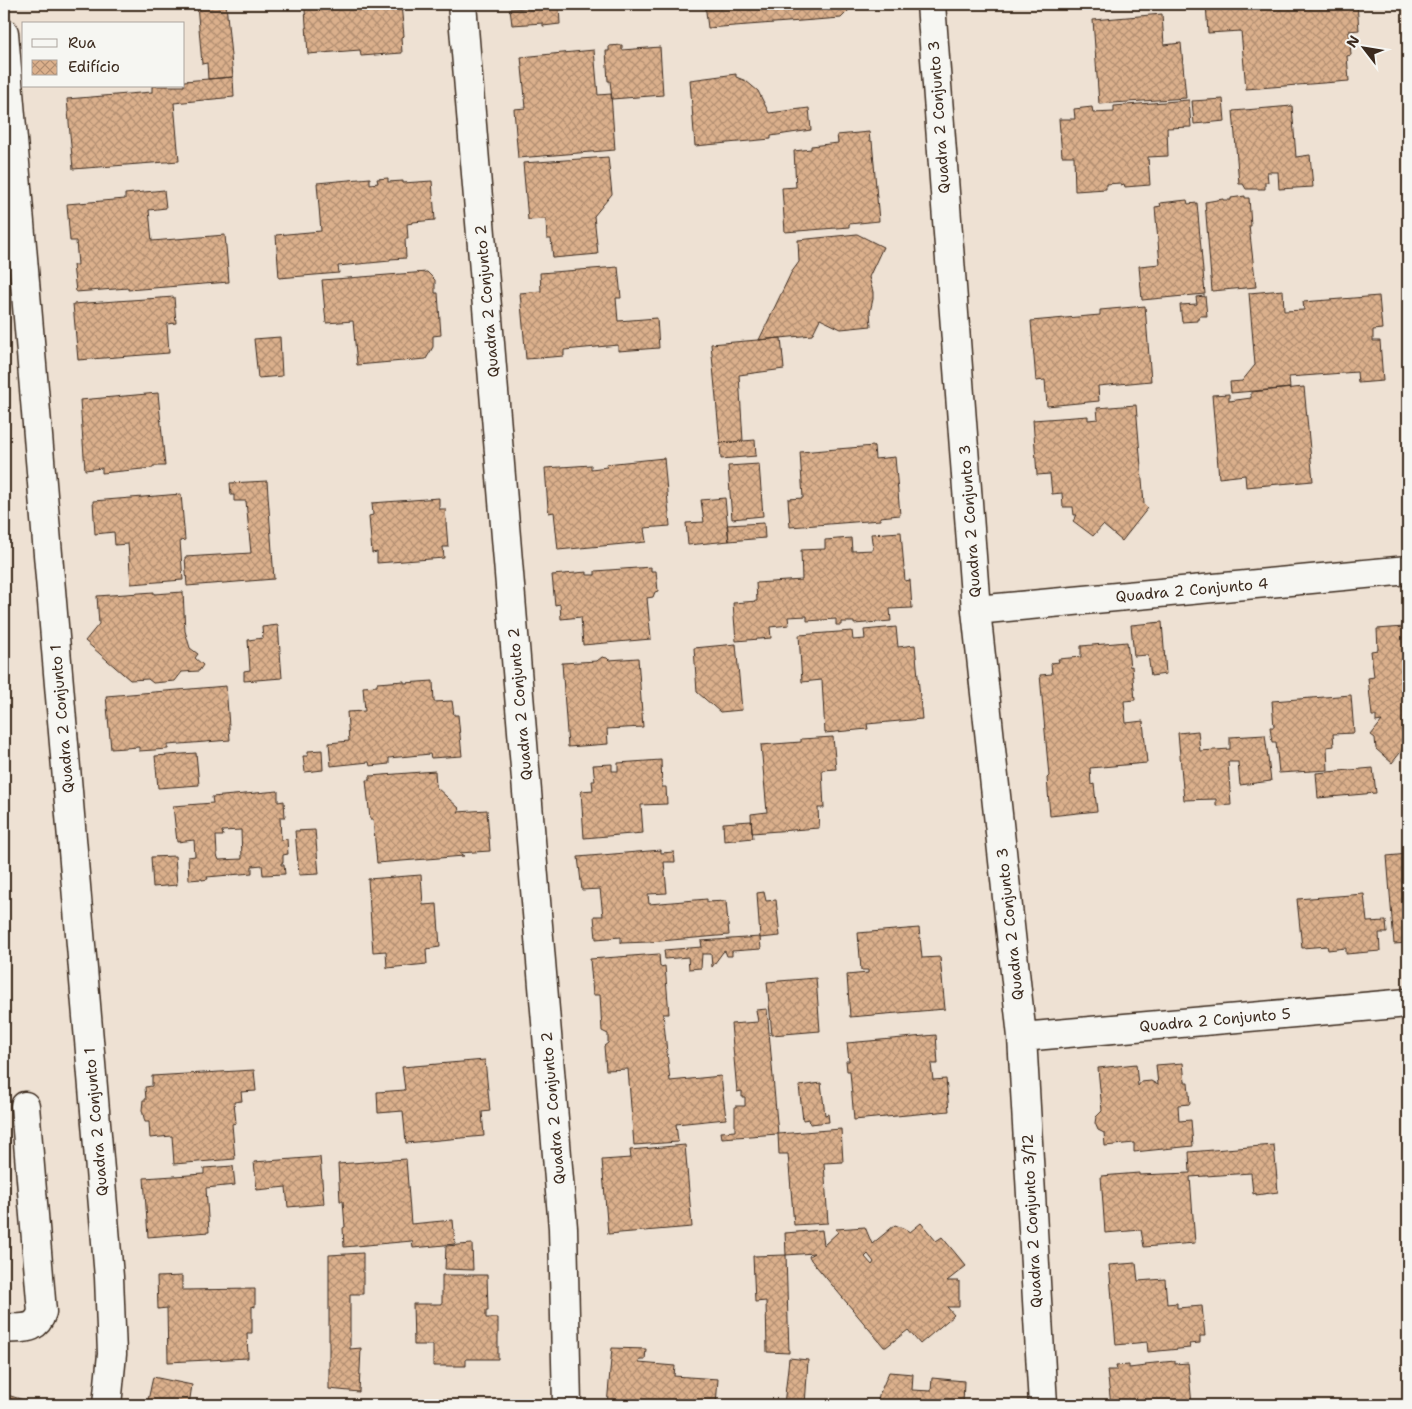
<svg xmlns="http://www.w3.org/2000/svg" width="1412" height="1409" viewBox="0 0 1412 1409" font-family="'Shantell Sans',sans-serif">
	<defs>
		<pattern id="building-cross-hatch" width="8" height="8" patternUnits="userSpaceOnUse" patternTransform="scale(1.25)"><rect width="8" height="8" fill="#dbb08c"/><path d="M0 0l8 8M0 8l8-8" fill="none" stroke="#b38f72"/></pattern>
	</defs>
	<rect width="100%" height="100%" fill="#eee1d3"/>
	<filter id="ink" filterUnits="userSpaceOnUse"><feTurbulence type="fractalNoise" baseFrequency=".02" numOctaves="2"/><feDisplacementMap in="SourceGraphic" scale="10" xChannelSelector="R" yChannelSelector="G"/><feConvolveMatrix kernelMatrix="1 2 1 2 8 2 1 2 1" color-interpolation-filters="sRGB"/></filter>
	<g filter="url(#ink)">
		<path fill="url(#building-cross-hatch)" stroke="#3b2a1e" fill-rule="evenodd" d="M197,4H226L233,77L208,79L207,63L202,64Z
			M306,4H404H401L404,36L401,37L402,53L361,56L360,50L308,54L305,10H306Z
			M542,4H559L560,24L543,26V23L512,25L510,9L542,7Z
			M705,4H851V8L841,18L708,28Z
			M1086,4H1121V6L1086,9Z
			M1206,4H1357L1359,30L1349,31L1351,55L1347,56L1349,81L1246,89L1241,31L1208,33Z
			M1162,14L1164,45L1181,43L1186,98L1099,104L1093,20Z
			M622,45V50L660,47L663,95L612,99L610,81H608L606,51H609V46Z
			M594,50L598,95L611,94L615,150L518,158L514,109L526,108L521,57Z
			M736,74V77L746,81L758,91L769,113L809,108L811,130L771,136V139L695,146L690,80Z
			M233,77L234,97L174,103L179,161L73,169L67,99L152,92V86H184V81Z
			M1223,99L1225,121L1194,124L1192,101Z
			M1189,100L1191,127L1167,128L1168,156L1148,157L1150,185L1125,187L1124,184L1121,185V183L1106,184V189L1075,191L1074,156H1062L1059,119H1075L1074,109L1092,107L1093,113L1114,112V106Z
			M1292,106L1296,157L1310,155L1313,187L1279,189L1278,172H1267L1268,182H1265V189H1246L1243,184H1239L1233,111Z
			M869,132L870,141H872L879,221L849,224V227L785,232L782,188L796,187L794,151L811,149V146L838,143L837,135Z
			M608,157L612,194L594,216L598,254L553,258L551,239H547L546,219L528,220L523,163Z
			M370,178V184L378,183L377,179L388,178V182L403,181V183L432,181L435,220L413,222V223L407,224L408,239H405L406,258L390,259V261L338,266L339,273L279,278L276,235L321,231L317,183Z
			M164,190L166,208L149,210L152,241L225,235L229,282L128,290V288L76,292L73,265H78L76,241H70L67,204L125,199V194Z
			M1245,196V198H1249L1251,226H1249L1256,287L1212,291L1205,202L1223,199V200H1231V198Z
			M1187,200L1188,204L1197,203L1205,294L1142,300L1139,266L1160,264L1155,207L1161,206L1160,203Z
			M857,234L883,247L869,277L873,292V299L870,312L871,326L841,329L820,319L812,335L759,340L791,273L799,262L798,240Z
			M618,267L621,298H616L618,321L657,318L659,348L618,351V345L564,350V356L526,359L520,293L541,291L540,273Z
			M427,272L435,280V293H438L441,335L433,336V347L426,359L357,365L353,321L326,323L322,280Z
			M1283,290L1284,311L1304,310L1303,302L1379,296L1382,329L1373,330V341H1380L1383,381L1358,383L1357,372L1289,377L1290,388L1231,393L1230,382L1242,381L1255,365L1249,293Z
			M1205,296L1207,316H1199V319H1197V321L1182,322L1180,305L1197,304L1196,297Z
			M174,297L176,323L167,324L169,353L78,360L73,304Z
			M1145,306L1151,381L1098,386L1099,401L1047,406L1045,380L1036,381L1031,321L1100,315V310Z
			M280,337L282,376L258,378L254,339Z
			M781,338L784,369L739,375L743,441L720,443L711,344Z
			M1304,387L1313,481L1246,487L1245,475L1219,478L1212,395L1229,394V401L1251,398V392Z
			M158,393L165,466H153V468L102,473V468L85,470L80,400Z
			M1136,405L1144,504L1148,508L1122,541L1103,525L1093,536L1073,521L1077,515H1074L1073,507H1063L1062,493L1052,494L1050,474L1037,475L1033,420L1088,416V420L1098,419L1097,408Z
			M755,440L756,456L721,459L720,443Z
			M874,446L875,459L895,457L900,515L880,517V520L790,527L788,499L803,498L800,452Z
			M664,458L670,526L644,528L646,542L558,550L554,512L549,513L548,508L545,468L591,465V469L607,467L606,464Z
			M759,464L763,516L732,519L728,466Z
			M267,481L274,579L187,586L185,557L251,553L246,501H234V495H231L230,483Z
			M181,494L185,540L180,541L183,580L131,584L128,544L115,545L114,532L95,534L93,501Z
			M439,498V509H445L448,547H443L444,558L377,563V552L372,553L369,516L373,515L372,503Z
			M725,498L729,541L688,545L686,523L704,522L701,500Z
			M764,523L765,538L729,541L727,525Z
			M901,532L905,581L910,580L912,608L890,609L891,621L854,624V622H841V625H836V619L807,621V616L788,617L789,625L770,627L771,638L736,641L733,603L757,601L756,583L802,580L801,550L825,549V540L851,538L852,551L873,550L871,534Z
			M651,567V571H656L658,591L655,592L653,597L647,598L651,639L583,645L581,617L561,619L560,604L555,605L552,575L587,572V575H595V571Z
			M154,592V594L183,592L185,631L190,648L198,654L195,658L203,665L199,671L182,672L175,681L153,683L148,679L130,680L85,641L99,624L97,596Z
			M1162,622L1166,674L1151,676L1148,655L1134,656L1131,625Z
			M278,625L282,678L244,681V671L250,670L248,640L263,638L262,627Z
			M896,627L898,647L915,645L922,719L867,724L868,729L825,733L822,680L802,682L799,635L852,631L853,640L865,639L864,630Z
			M1404,627V629H1408V743L1392,763L1376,749L1375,738L1371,735L1382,721L1376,722V716H1372L1368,678L1374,677L1371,651L1378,650L1377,629Z
			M1127,642L1130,667L1132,666L1135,700L1124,701L1126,723L1143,721L1147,763L1090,768L1091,785L1094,784L1097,811L1050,816L1047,778L1049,776L1040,675L1052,674L1051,663L1059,662L1058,659L1081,657V646Z
			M736,644L742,710L720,712L697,692L694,648Z
			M602,657L607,658L609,660L638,658L643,727L607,729L608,744L568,747L562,663L597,661Z
			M404,681V683L433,681L434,702L452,701L454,715H458L462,756L431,758L430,754L389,758V764L370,766L369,762L331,766L329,743L349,741L347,712L365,711L363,687L377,686V683Z
			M226,686L230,740L168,745V749L139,751V747L111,749L106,696Z
			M1351,695L1354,733L1333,734L1334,746L1327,747L1328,770L1279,773L1276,742H1272L1270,727H1274L1272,701Z
			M1198,731L1200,751L1230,749V737L1265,735L1271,781L1240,785L1238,762H1228L1231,805L1216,806V799L1184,800L1178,733Z
			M833,737L836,769L822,770L824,808H818L819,828L752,833L751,814L767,812L761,745L801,742V739Z
			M322,750L323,770L305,772L303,756H308V751Z
			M196,753L199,785L158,788L155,756Z
			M661,760L662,787H666L667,804L641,805L643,833L584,838L581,791L593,790L592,781H595L593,765L612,764V771H618V763Z
			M1373,768L1376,793L1318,798L1316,773Z
			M435,771L436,787L460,809L458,812L487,810L490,851L459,853L464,856L377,863L373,819H370L366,780H370V776Z
			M278,791V802L284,801L285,817H280L281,840L287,839L288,854L283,855V863H281V865H284L285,874L263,875L262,865L252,866V873L207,877L208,879L202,880V879L189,880L188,857L195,856L194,840L177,842L173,806L213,803L212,797ZM241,830L242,859L219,860L217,855L216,836H223L222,831Z
			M751,821L753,838L724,841L723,823Z
			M315,830L319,874L299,875L295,831Z
			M661,850V853L674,852L675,862H664L667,893L648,894L649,904L707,899V902L726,901L729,935L649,942L621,943V937L596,939L594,916H603L600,889L582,890L578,857Z
			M1408,854V943L1394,944L1387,856Z
			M175,856L177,885L153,887L151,857Z
			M421,875L423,905L437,904L440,947L426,949L427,964L387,968L386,951L373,952L368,879Z
			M764,892L766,901L776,900L780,936L760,938L757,893Z
			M1364,894L1367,922L1386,921L1387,933H1379L1380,951L1346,954V948L1328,950L1327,946L1302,948L1297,899Z
			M919,928L922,958L940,957L945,1009L850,1017L847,975L868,973V970H861L858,933Z
			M760,937L761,949L732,951V956H727L725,951L723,952L712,967L711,954H702L701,968L689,969L688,957L665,959L664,950L702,947L701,941Z
			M659,954L660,967L665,966L669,1014H663L670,1081L721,1076L726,1119L676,1124L678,1142L634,1145L628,1069L606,1070L604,1046L608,1043V1034L602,1031L600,995H593L590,959Z
			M816,978L820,1031L772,1035L767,982Z
			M767,1009L778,1134L722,1138L721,1132L735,1131V1106H745V1097H742V1091L737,1092L731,1024L758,1022L756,1010Z
			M936,1035L938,1064H931L933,1080L946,1079L949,1111L854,1120L850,1071H847L846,1061H849L847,1043Z
			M485,1060L490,1111L482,1112L484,1136L406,1143L403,1111L378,1113L377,1092L405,1090L402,1067Z
			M1183,1063L1185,1082H1188L1190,1104L1178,1105L1179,1121L1191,1120L1193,1146L1134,1152V1143L1105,1146L1104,1133L1098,1130L1095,1123L1096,1117L1102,1111L1098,1068L1136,1064L1138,1086L1141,1082L1151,1081L1158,1085L1156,1065Z
			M254,1070L256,1091L241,1092L242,1101L234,1102L236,1123L232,1124L235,1159L174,1164L172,1136L150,1138L149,1122H145L142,1110L143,1100H146L145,1087L152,1086V1076Z
			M821,1083L825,1115L828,1114L829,1122L810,1124L809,1119L803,1120L799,1086Z
			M841,1129L843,1162L824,1163L828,1223L794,1225L788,1154H779L778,1134Z
			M685,1145L692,1227L608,1234L602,1160L631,1158L630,1150Z
			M1274,1145L1278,1192L1256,1195V1193L1253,1194L1251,1173L1190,1177L1195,1243L1144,1247L1141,1230L1105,1233L1101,1176L1139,1173V1175L1190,1173L1189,1152Z
			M320,1157L324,1204L288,1207L286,1187L257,1190L254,1162Z
			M406,1159L411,1224L453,1220L455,1244L413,1248L412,1241L344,1247L343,1228L345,1227L343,1201H340L338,1164Z
			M233,1166L235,1185L206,1188L209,1232L148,1237L144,1178L204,1174V1168Z
			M921,1223L936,1241L942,1237L966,1266L947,1281H959V1307H947L954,1315L920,1344L908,1330L886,1347H884L811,1260L809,1256L814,1253L786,1255L785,1233L822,1230L824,1245L838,1232L836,1229L865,1227L872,1244L895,1225L903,1228L910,1232ZM868,1254L874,1262L872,1265L865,1257Z
			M472,1244L473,1270L445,1269L446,1246Z
			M363,1253V1294H350V1349L361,1348L359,1392L329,1389V1255Z
			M786,1255L789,1353L767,1352L766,1301L755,1302L753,1256Z
			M1136,1263L1138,1281L1165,1279L1167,1304L1177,1303V1308L1202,1306L1205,1336H1200V1343L1189,1344L1190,1348L1148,1352L1147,1342L1116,1345L1109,1265Z
			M442,1275H487L488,1310H486V1318H498V1359H466V1366H433V1345H414L413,1304H442Z
			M182,1276V1290L255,1289V1307L252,1306V1333H247L248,1358L168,1362L167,1308L158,1309L157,1277Z
			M612,1348L646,1349L645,1360H640L639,1363L675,1366L674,1376L718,1379L716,1405H607Z
			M789,1358L808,1360L805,1405H784Z
			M1175,1361V1364L1188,1363L1192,1405H1111L1107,1370H1117L1116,1366L1129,1365V1368L1146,1366L1145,1364Z
			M889,1372L913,1374L912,1390L931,1391L932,1378L964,1381L963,1405H877L879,1395Z
			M153,1377L192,1385L189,1405H147Z
			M4,1394L40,1405H4Z"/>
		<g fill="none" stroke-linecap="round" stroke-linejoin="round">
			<defs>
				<path id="minor" d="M462,4L563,1228L567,1405
					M931,4L976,610L1022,1037L1043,1405
					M4,33L109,1277L112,1354L107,1405
					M976,610L1408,570
					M1022,1037L1408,1003
					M4,1329C22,1327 36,1332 42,1312L25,1106"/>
			</defs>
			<use href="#minor" stroke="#3b2a1e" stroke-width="31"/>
			<use href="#minor" stroke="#f6f6f2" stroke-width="28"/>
		</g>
	</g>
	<g text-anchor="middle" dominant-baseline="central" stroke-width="5" stroke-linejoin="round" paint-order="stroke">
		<g font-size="15" fill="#3b2a1e" stroke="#f6f6f2">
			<text transform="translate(939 117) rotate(-94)">Quadra 2 Conjunto 3</text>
			<text transform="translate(487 301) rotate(-95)">Quadra 2 Conjunto 2</text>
			<text transform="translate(970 521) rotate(-94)">Quadra 2 Conjunto 3</text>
			<text transform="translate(1192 590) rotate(-5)">Quadra 2 Conjunto 4</text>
			<text transform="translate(520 704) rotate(-95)">Quadra 2 Conjunto 2</text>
			<text transform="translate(62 719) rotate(-95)">Quadra 2 Conjunto 1</text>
			<text transform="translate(1010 924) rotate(-96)">Quadra 2 Conjunto 3</text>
			<text transform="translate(1215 1020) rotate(-5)">Quadra 2 Conjunto 5</text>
			<text transform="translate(553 1108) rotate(-95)">Quadra 2 Conjunto 2</text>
			<text transform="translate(96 1122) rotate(-95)">Quadra 2 Conjunto 1</text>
			<text transform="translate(1032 1221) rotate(-93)">Quadra 2 Conjunto 3/12</text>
		</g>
	</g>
	<rect width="1412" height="1409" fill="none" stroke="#f6f6f2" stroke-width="20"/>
	<rect x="10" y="10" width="1392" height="1389" fill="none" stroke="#3b2a1e" stroke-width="2" filter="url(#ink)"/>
	<rect x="22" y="22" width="162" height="65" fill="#f6f6f2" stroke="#aba49d"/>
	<rect x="32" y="39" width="25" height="8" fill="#f6f6f2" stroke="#aba49d"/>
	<text x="68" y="48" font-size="15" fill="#3b2a1e">Rua</text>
	<rect x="32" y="60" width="25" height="15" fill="url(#building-cross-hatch)" stroke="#aba49d"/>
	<text x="68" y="72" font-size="15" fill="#3b2a1e">Edifício</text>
	<g transform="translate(1364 48) rotate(301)" stroke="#f6f6f2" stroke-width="4" paint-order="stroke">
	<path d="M0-4L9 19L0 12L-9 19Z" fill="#3b2a1e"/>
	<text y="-8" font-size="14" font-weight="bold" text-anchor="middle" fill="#3b2a1e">N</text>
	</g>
</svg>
